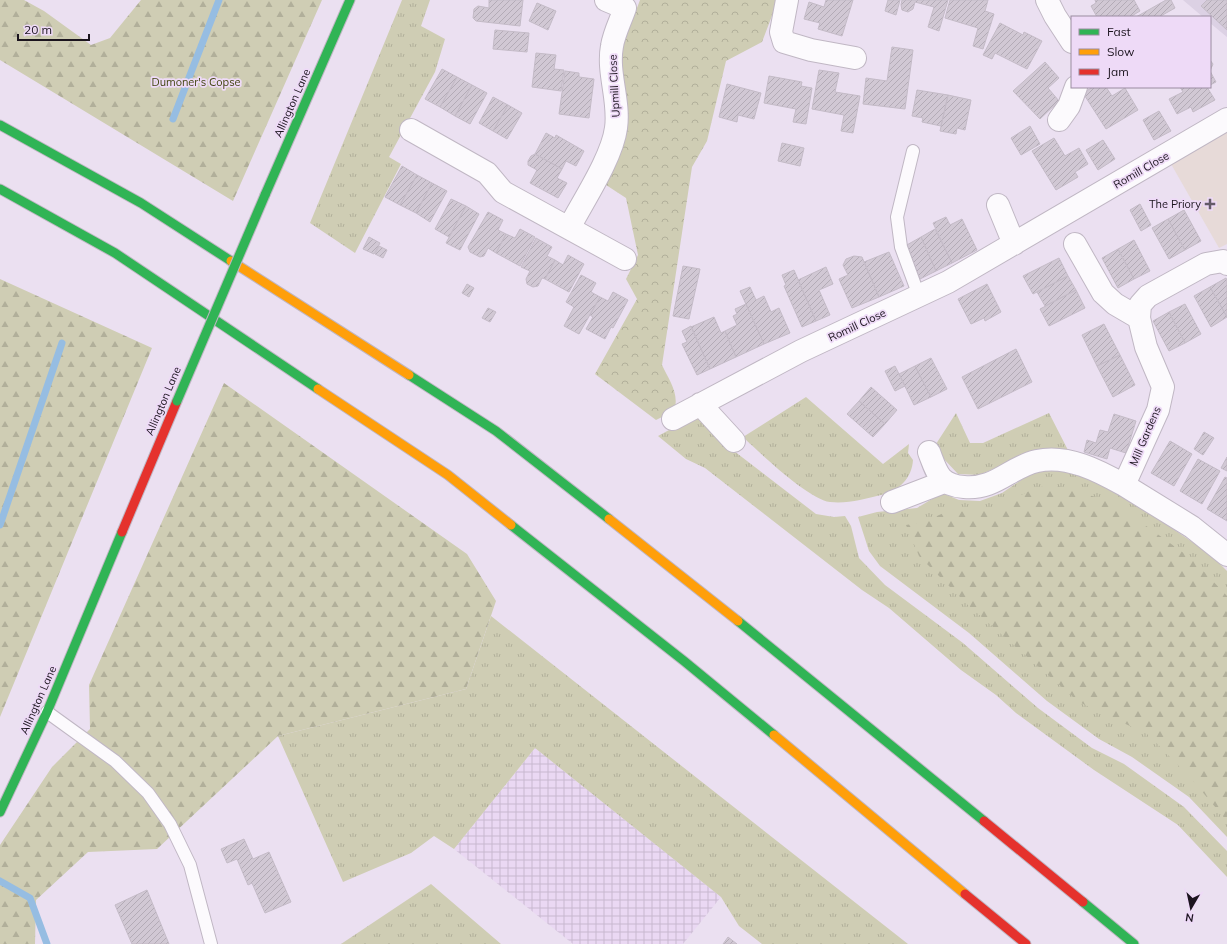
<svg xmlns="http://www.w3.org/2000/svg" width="1227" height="944" viewBox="0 0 1227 944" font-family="Mulish,sans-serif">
	<defs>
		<pattern id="industrial-grid" width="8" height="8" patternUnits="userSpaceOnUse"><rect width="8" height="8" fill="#ead8f3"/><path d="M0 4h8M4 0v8" fill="none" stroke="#c8b8d0"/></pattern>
		<pattern id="grass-tufts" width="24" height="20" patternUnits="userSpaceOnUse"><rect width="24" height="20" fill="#cfcdb4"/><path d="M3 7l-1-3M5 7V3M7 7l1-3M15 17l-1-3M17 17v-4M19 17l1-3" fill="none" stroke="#b1af9a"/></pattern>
		<pattern id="forest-firs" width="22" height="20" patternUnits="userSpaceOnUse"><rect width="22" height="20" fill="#cfcdb4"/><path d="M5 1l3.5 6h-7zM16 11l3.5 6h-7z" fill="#b1af9a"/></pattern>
		<pattern id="park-crowns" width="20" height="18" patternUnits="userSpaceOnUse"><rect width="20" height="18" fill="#cfcdb4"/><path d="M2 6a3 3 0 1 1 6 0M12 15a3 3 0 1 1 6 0" fill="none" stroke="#b1af9a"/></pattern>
		<pattern id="building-hatch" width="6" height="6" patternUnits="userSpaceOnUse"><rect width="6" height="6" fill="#d1c8d4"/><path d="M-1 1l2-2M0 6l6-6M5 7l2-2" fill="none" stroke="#b3abb6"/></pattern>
	</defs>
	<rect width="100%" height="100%" fill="#ebe0f1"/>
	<path fill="#dcd1e4" d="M1183,0H1227V37L1210,23V17H1203Z"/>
	<path fill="url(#industrial-grid)" d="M535,748L721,897L683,944H573L454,849Z"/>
	<path fill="#e7dad8" d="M1227,130V244L1219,248L1171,164Z"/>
	<path fill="url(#grass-tufts)" d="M402,0H430L421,26L445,39L435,72L389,157L401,164L355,253L310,223Z
		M806,397L883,464L909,444L908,453L913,460C912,478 899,491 881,495C865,499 847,504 830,502C808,499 760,453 743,437Z
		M956,413L970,443H983L1049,413L1071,456L1061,451L1047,448L1031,453L979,475L958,474L942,457L936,444Z
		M693,417L701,418L734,451L816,514L834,517L845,516L851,526L859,558L885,585L963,643L1038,708L1092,748L1124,764L1184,807L1227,851V877L1178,825L1094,770L1016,713L996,695L961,670L889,608L862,590L705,468L686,459L658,436Z
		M1046,469L1069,471L1117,491L1210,554L1227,571V837L1189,797L1132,757L1099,739L1047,701L969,633L880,566L869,551L858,517L877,512L917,508L942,493L959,500L980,501L1002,493L1027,476Z
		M491,616L908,944H762L739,926L721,897L535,748L454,849L434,836L411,853L343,882L278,736L466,689Z
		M431,884L501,944H341Z"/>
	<path fill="url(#forest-firs)" d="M0,0H24L44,11L91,45L110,38L141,0H322L233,201L0,60Z
		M0,279L152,348L0,717Z
		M224,383L467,554L496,601L466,689L278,736L157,849L88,852L36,900L35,944H0V845L52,767L90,729L89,685Z
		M1050,484L1113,502L1192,559L1227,596V821L1194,782L1149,735L1079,702L968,605L919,556L906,525L923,522L946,512L993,510L1029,491Z"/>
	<path fill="url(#park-crowns)" d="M640,0H778L762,42L726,61L707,141L692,167L662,365C669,380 680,394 674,411L656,420L595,374L637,299L626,279L638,255L626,198L603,183L623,86L621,50Z"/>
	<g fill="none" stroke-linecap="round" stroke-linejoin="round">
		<path stroke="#96bde2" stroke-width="7" d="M173,119L219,0
			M0,525L62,343
			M0,881L30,898L47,944"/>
	</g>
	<path fill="url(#building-hatch)" stroke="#c4bbc7" d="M489,0H523L520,26L476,21L473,18L474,9L478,6L489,8Z
		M826,0H853L842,36L818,29L820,23L804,19L809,2L824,7Z
		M888,0H900L896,15L885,11Z
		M902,0H948L939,31L928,27L934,7L915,2L913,9L908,12L902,10L901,5Z
		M950,0H988L985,11L994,14L983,49L973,46L978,28L945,18Z
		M1095,0H1134L1140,11L1130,17H1097L1091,6L1096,3Z
		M1166,0H1171L1175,8L1159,17H1136Z
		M1207,0H1227V30L1201,6Z
		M537,3L556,11L548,30L529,21Z
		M1000,23L1023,35L1024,32L1042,41L1027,69L995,53L992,59L983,55Z
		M495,30L529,33L527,52L493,49Z
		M892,47L913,50L905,109L863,104L866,78L887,81Z
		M536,53L556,55L554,69L564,70L561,91L532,87Z
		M1210,60L1213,64L1210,71L1216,82L1210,85Z
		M1045,62L1059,78L1048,88L1059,101L1040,119L1013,91Z
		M442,69L457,77L440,107L425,99Z
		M819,70L839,73L835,92L860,96L853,133L841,131L844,115L812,109Z
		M565,71L579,73V77L594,79L589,118L559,114Z
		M769,76L802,82L801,86L812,88L806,124L793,122L796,109L764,103Z
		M457,77L472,85L455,116L440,107Z
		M727,84L761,93L754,119L738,115L737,122L719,117Z
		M472,85L487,93L470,124L455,116Z
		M1093,87H1106L1112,96L1125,88L1138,110L1106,129L1083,93Z
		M1180,87H1207L1215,100L1193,112L1191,107L1177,114L1169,99L1183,92Z
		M917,90L948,95L941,126L922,122L923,118L912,116Z
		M948,95L971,100L965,130L957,128L956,134L940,131Z
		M493,97L508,105L493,131L479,123Z
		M508,105L522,113L507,139L493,131Z
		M1159,111L1171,131L1154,140L1143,120Z
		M1030,126L1040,144L1021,155L1011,138Z
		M546,133L555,138L556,135L584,151L576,166L566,161L562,169L535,154Z
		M1054,138L1065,156L1079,148L1088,164L1075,172L1078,177L1056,190L1032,151Z
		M1103,140L1115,159L1098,170L1086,150Z
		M782,143L804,148L800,166L778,161Z
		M535,154L562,169L557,178L567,183L558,198L530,183L537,170L528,165V161L531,156Z
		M402,166L417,175L400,205L385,197Z
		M417,175L432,183L416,213L400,205Z
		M432,183L447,191L430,222L416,213Z
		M451,199L466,206L449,237L435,229Z
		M1140,204L1151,225L1141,231L1130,210Z
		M466,206L479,214L460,250L446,243Z
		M1184,210L1201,241L1185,250L1168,219Z
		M488,212L503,220L498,230L506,234L496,253L488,248L484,256L480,257L470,252L468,247Z
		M946,217L950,225L962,219L977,250L952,263L933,223Z
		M1168,219L1185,250L1169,259L1152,228Z
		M520,229L535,237L520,266L496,253L506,234L515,238Z
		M935,229L952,263L936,271L921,237Z
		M369,237L380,243L374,254L363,249Z
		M921,237L936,271L920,279L905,246Z
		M536,238L552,247L547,256L555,260L545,279L542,278L538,286L533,287L527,284L526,279L530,271L521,267Z
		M1134,240L1150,271L1134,279L1118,249Z
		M379,246L387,250L383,258L375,254Z
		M1118,249L1134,279L1118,288L1102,258Z
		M889,252L904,286L879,297L864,262Z
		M568,255L584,264L569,292L545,279L555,260L563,265Z
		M854,256L862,257L879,297L852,308L839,279L848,275L843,265L846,259Z
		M1059,258L1068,276L1033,294L1023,276Z
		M683,266L700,269L689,319L673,316Z
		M826,267L833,284L819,290L830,315L816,321L798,280Z
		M794,270L816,321L802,327L784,286L786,285L782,275Z
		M581,275L596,283L591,292L600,297L579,334L564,326L574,307L566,302Z
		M1068,276L1076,290L1045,306L1037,292Z
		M1226,278L1227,280V317L1210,287Z
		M467,284L474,288L469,297L462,293Z
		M987,284L1001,312L985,321L984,318L971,324L958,299Z
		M750,287L756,300L764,296L771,312L779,308L790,333L764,344L740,291Z
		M1210,287L1227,317L1211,327L1194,296Z
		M1076,290L1085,308L1049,326L1040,309Z
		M613,292L628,300L613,328L611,327L605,339L586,329L593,317L590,315L600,297L608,301Z
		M746,304L764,344L736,357L725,331L737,325L733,316L737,314L735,309Z
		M1185,304L1201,334L1185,343L1169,312Z
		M488,308L496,312L490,322L482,318Z
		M1169,312L1185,343L1169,351L1153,321Z
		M714,317L721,333L725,331L736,357L710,369L691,327Z
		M1104,324L1120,355L1097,366L1082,335Z
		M691,326L710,369L697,375L682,344L687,342L682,331Z
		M1016,349L1032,382L978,409L962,377Z
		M1120,355L1135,385L1113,397L1097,366Z
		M931,358L947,389L931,397L915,366Z
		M895,366L905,386L895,391L885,371Z
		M915,366L931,397L914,405L899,374Z
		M871,387L897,410L885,424L859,401Z
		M859,401L885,424L873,437L847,414Z
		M1114,414L1136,421L1126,453L1110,448L1107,459L1084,452L1087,440L1096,443L1100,430L1108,432Z
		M1204,432L1214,438L1203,455L1194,449Z
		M1170,441L1192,454L1174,486L1151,473Z
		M1227,457V471L1221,468Z
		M1198,459L1220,471L1202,504L1180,491Z
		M1225,477L1227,478V521L1207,509Z
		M244,839L253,859L269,852L291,902L265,913L252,883L248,885L237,859L227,863L221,849Z
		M147,890L169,944H132L115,905Z
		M728,937L737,944H723Z"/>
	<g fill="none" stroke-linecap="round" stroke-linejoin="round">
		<defs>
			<path id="lane" d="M913,151L897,217L901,247L919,296
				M47,712L115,761L148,793L170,824L190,865L211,944"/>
			<path id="street" d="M787,0L781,32L784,42L811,50L855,58
				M1047,0L1055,16L1072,42
				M1059,120L1069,106L1076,87
				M411,130L487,173L503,192L625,259
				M998,205L1014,244
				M569,228C583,201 612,158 616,128C620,101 607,73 612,46C614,33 621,20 625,8L606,0
				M1075,244L1103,293L1115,304L1139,318
				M1227,264L1223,261L1206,264L1148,296L1140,305L1139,318L1146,347L1163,387L1158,410L1124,485L1192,527L1227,555
				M700,404L734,441
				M673,419L801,351L948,282L1227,119
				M929,452C937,473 939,485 964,487C995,490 1010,467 1037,461C1067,454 1099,471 1124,485
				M892,502L944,482"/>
			<path id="fast" d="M0,125L141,203L231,261
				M0,189L115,253L318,389
				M265,195L350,0
				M409,375L496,431L609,519
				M511,525L684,661L774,735
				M738,621L984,821
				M0,812L47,712L122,532
				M1083,902L1134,944"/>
			<path id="slow" d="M231,261L409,375
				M318,389L448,475L511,525
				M609,519L738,621
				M774,735L965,894"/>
			<path id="jam" d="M122,532L177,401
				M984,821L1083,902
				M965,894L1026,944"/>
		</defs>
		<use href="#lane" stroke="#c0b7c4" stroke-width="14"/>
		<use href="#street" stroke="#c0b7c4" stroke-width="24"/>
		<use href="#fast" stroke="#c0b7c4" stroke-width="11"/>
		<use href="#slow" stroke="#c0b7c4" stroke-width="11"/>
		<use href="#jam" stroke="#c0b7c4" stroke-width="11"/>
		<use href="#lane" stroke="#fcfafd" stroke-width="12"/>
		<use href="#street" stroke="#fcfafd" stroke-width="22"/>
		<use href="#fast" stroke="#30b455" stroke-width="9"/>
		<use href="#slow" stroke="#ff9f0a" stroke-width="9"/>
		<use href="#jam" stroke="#e5322d" stroke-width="9"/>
		<defs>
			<path id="fast-bridge" d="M177,401L265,195"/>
		</defs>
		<use href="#fast-bridge" stroke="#c0b7c4" stroke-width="11" stroke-linecap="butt"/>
		<use href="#fast-bridge" stroke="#30b455" stroke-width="9"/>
	</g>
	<path fill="#645b68" stroke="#eedaf7" stroke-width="1.5" d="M1208 198h4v4h4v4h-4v4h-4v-4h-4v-4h4z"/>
	<g text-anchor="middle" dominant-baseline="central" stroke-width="3.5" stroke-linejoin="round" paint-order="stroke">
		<g font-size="11" fill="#434611" stroke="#eedaf7">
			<text x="196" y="82">Dumoner's Copse</text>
		</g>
		<g font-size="11" fill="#1b141e" stroke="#eedaf7">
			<text transform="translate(614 86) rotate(-93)">Upmill Close</text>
			<text transform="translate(292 103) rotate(-66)">Allington Lane</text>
			<text transform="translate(1141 170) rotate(-30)">Romill Close</text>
			<text transform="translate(857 325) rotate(-25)">Romill Close</text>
			<text transform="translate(163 401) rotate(-67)">Allington Lane</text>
			<text transform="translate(1145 436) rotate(-67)">Mill Gardens</text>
			<text transform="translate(38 700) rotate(-66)">Allington Lane</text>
		</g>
		<g font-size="11" fill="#1b141e" stroke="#eedaf7" text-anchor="end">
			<text x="1201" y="204">The Priory</text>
		</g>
	</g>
	<rect x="1071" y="16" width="140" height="72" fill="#eedaf7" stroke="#9a8ba0"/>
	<rect x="1079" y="29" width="20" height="6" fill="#30b455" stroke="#9a8ba0"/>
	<text x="1107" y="36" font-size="12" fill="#1b141e">Fast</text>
	<rect x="1079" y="49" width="20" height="6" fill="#ff9f0a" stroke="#9a8ba0"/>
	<text x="1107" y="56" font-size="12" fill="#1b141e">Slow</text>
	<rect x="1079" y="69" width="20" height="6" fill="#e5322d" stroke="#9a8ba0"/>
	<text x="1107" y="76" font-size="12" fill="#1b141e">Jam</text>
	<g transform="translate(1191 908) rotate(189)" stroke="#eedaf7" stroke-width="3" paint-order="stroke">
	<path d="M0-3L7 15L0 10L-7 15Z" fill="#1b141e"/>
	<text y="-6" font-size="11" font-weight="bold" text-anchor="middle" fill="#1b141e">N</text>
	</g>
	<path d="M18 34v6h71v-6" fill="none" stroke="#1b141e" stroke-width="2"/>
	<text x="24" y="34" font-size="12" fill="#1b141e" stroke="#eedaf7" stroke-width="3" paint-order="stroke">20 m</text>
</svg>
